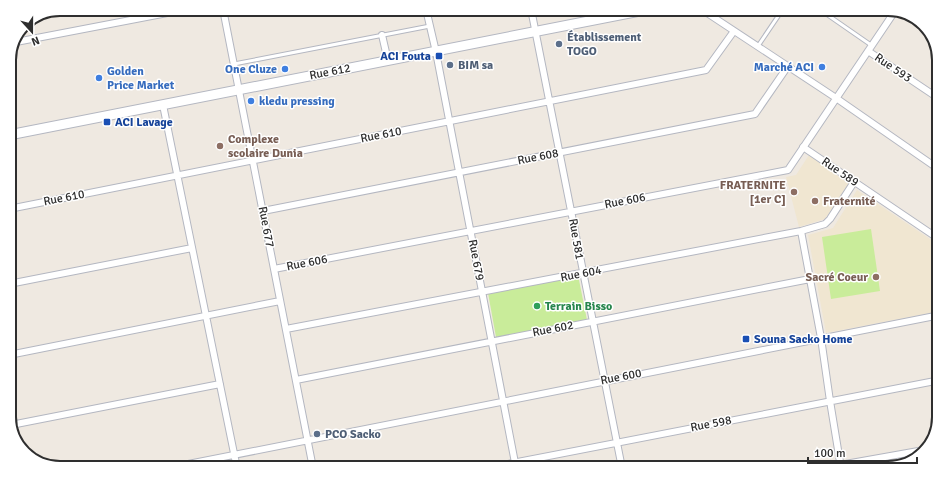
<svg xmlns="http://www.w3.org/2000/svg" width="948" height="477" viewBox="0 0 948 477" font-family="Signika,sans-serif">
	<rect width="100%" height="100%" fill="#efe9e1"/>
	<path fill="#f0e6d1" d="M809,155L849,184L825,219L799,227L786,177L796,175Z
		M857,190L936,243L935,312L826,333L808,235L833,228Z"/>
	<path fill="#c9ec9a" d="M871,229L880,291L831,299L822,237Z
		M578,275L587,320L496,337L488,293Z"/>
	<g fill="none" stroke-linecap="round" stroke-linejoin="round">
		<defs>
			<path id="lane" d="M819,9L871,45
				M758,46L783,9
				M234,64L430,26"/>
			<path id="street" d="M223,9L313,468
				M426,9L436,52L516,468
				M531,9L622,468
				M701,9L836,98L937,168
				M382,35L388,61
				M16,42L188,9
				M868,51L938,98
				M163,105L237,468
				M803,147L936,237
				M9,209L706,70L734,31
				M263,211L755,114L788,66
				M801,231L821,338L830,401L841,468
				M274,269L788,170L895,11
				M9,284L192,248
				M286,329L801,231L825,224L830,219L854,182
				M9,355L280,301
				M296,380L810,279
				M11,425L220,384
				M168,468L935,316
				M487,468L935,381
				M823,468L924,450"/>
			<path id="secondary" d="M9,135L650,9"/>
		</defs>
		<use href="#lane" stroke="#b4b7c1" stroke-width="5"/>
		<use href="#street" stroke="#b4b7c1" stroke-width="8"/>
		<use href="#secondary" stroke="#b4b7c1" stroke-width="11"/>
		<use href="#lane" stroke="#fff" stroke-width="3"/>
		<use href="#street" stroke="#fff" stroke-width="6"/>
		<use href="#secondary" stroke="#fff" stroke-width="9"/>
	</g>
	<g fill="#5c6f8a" stroke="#fff" stroke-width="1.5">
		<circle cx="559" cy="44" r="4"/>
		<circle cx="450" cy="65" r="4"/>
		<circle cx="317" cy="434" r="4"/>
	</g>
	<g fill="#1a4fb4" stroke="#fff" stroke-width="1.5">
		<rect x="435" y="52" width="8" height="8" rx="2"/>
		<rect x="103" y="118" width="8" height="8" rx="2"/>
		<rect x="742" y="335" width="8" height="8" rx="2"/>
	</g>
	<g fill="#3f7fe0" stroke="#fff" stroke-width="1.5">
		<circle cx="822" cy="67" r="4"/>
		<circle cx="285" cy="69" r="4"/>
		<circle cx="99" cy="78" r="4"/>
		<circle cx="251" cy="101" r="4"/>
	</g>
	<g fill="#8d6e63" stroke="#fff" stroke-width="1.5">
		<circle cx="220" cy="146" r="4"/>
		<circle cx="794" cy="192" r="4"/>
		<circle cx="815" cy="201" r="4"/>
		<circle cx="876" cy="277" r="4"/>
	</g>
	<circle fill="#2e9e5b" stroke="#fff" stroke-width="1.5" cx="537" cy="306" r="4"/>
	<g text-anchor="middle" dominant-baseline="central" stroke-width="3" stroke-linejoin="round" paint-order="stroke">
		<g font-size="12" font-weight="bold" fill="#4e5e75" stroke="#fff" text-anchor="start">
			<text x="567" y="37">Établissement<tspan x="567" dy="14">TOGO</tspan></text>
			<text x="458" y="65">BIM sa</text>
			<text x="325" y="434">PCO Sacko</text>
		</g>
		<g font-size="12" font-weight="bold" fill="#164399" stroke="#fff" text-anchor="start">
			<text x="431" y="56" text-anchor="end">ACI Fouta</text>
			<text x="115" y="122">ACI Lavage</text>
			<text x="754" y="339">Souna Sacko Home</text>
		</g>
		<g font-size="12" font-weight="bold" fill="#366cbe" stroke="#fff" text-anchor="end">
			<text x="814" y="67">Marché ACI</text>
			<text x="277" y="69">One Cluze</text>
			<text x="107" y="71" text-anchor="start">Golden<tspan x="107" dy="14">Price Market</tspan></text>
			<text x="259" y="101" text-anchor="start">kledu pressing</text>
		</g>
		<g font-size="12" fill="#2e2e2e" stroke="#fff">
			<text transform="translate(893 68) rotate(34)">Rue 593</text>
			<text transform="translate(330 72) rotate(-11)">Rue 612</text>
			<text transform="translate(381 135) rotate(-11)">Rue 610</text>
			<text transform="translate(538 157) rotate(-11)">Rue 608</text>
			<text transform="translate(840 172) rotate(34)">Rue 589</text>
			<text transform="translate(64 198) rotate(-11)">Rue 610</text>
			<text transform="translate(625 201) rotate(-11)">Rue 606</text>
			<text transform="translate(266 227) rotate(79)">Rue 677</text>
			<text transform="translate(576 239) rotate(80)">Rue 581</text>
			<text transform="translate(476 260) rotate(79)">Rue 679</text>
			<text transform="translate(307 263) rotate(-11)">Rue 606</text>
			<text transform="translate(581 274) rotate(-11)">Rue 604</text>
			<text transform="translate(553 329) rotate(-11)">Rue 602</text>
			<text transform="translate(621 377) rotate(-11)">Rue 600</text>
			<text transform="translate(711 424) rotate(-11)">Rue 598</text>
		</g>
		<g font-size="12" font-weight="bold" fill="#785e54" stroke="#fff" text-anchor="start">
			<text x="228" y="139">Complexe<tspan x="228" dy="14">scolaire Dunia</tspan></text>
			<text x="786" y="185" text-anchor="end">FRATERNITE<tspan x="786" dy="14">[1er C]</tspan></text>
			<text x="823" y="201">Fraternité</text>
			<text x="868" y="277" text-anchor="end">Sacré Coeur</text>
		</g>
		<g font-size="12" font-weight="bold" fill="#27864d" stroke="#fff" text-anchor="start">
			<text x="545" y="306">Terrain Bisso</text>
		</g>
	</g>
	<path d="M0 0H948V477H0ZM60 16H888A44 44 0 0 1 932 60V417A44 44 0 0 1 888 461H60A44 44 0 0 1 16 417V60A44 44 0 0 1 60 16Z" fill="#fff" fill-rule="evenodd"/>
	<path fill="none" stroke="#2e2e2e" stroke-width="2" d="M60 16H888A44 44 0 0 1 932 60V417A44 44 0 0 1 888 461H60A44 44 0 0 1 16 417V60A44 44 0 0 1 60 16Z"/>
	<g transform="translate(32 32) rotate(159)" stroke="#ffffff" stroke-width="3" paint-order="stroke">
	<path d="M0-3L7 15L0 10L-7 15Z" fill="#2e2e2e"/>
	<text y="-6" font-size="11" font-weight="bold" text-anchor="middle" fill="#2e2e2e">N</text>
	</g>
	<path d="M808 457v6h109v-6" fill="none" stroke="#2e2e2e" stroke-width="2"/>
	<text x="814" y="457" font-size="12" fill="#2e2e2e" stroke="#ffffff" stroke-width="3" paint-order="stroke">100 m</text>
</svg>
